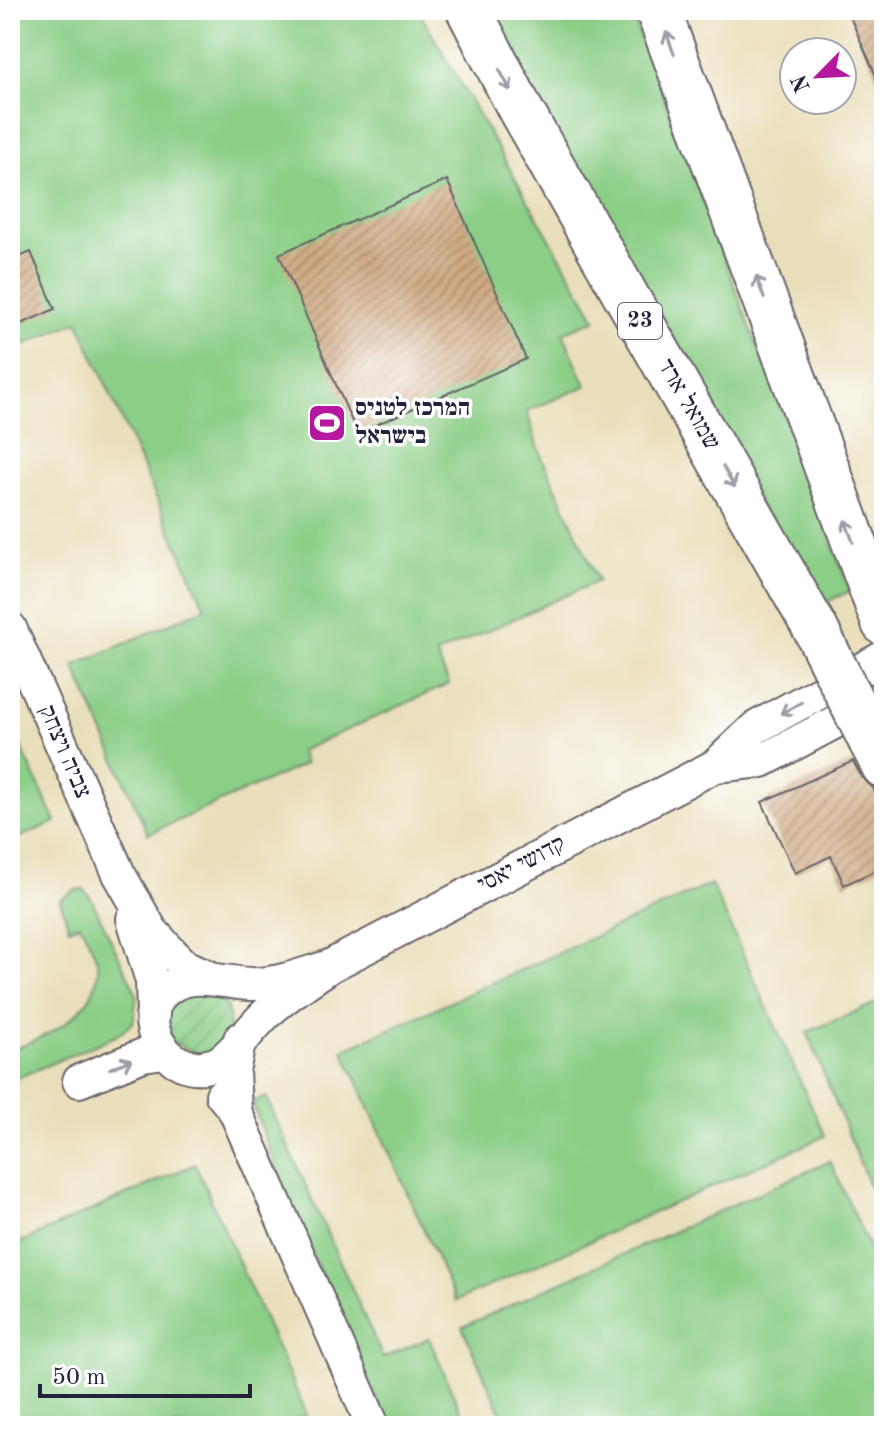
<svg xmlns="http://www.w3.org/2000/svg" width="894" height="1436" viewBox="0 0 894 1436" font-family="'Old Standard TT','Frank Ruhl Libre',serif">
	<defs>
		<pattern id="garden-furrows" width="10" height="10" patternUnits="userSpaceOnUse" patternTransform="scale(2)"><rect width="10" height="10" fill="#8bce86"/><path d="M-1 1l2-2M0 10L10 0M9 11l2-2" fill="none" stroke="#78b175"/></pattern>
		<pattern id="building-hatch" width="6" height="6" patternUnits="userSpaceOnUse" patternTransform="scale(2)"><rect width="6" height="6" fill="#d0aa83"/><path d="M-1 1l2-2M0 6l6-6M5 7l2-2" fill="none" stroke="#a88a6c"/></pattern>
	</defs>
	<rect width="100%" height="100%" fill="#fff"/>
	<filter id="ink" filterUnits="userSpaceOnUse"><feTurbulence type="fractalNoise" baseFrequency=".0125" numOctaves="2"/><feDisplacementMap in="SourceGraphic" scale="16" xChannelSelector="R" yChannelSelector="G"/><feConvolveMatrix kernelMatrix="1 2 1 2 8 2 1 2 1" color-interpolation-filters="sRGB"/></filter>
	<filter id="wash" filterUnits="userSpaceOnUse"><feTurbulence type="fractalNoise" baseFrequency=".006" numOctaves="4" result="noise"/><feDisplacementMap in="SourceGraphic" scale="32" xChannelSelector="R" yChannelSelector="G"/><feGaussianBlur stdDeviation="1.8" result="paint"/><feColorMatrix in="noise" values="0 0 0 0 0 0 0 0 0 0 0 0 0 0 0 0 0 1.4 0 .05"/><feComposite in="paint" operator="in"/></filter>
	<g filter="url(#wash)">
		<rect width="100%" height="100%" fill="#eadfbb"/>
		<path fill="#8bce86" stroke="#567860" stroke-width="2" d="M10,10H418L596,319L563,333L586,386L527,411L537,446L598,581L436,654L449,684L300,751L305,764L148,834L74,666L205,608L78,321L10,351Z
			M488,10H630L850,591L816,607Z
			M10,723L56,822L10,841Z
			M711,884L825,1136L456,1301L343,1050Z
			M83,889L91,898L137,995L133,1023L116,1036L10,1081V1051C45,1036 96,1016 98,970C99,957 86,936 80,924L69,928L60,900L75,890Z
			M884,1000V1222L807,1032Z
			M266,1097L383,1358L429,1338L467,1426H389C341,1319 291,1213 252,1102Z
			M830,1161L884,1280V1426H507L462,1327Z
			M195,1164L307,1415L284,1426H10V1247Z"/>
		<path fill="url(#garden-furrows)" stroke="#567860" stroke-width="2" d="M181,994C190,994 205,991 213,994C235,1002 233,1036 216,1048C212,1051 203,1053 198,1054L171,1041L167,1010Z"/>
		<g id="blocks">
			<path fill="url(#building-hatch)" d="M847,10H884V94Z
				M447,180L526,359L357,433L279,254Z
				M31,252L55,309L10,329V261Z
				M853,761L862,778L873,788L884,813V867L844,885L831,856L795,873L762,802Z"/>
		</g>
	</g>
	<g filter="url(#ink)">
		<use href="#blocks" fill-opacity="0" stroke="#686468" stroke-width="2"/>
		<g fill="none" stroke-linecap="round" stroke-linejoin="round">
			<defs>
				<path id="minor" d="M10,628L119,874L151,930L169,950L185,966L216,980
					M715,766L762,761L884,696
					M133,919L152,981L153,1015
					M330,966C307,973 284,982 259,984C230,986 197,969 170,987C128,1014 167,1083 215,1064C231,1058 252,1026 267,1013C286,995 309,981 330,966L715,766L755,728L884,657
					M79,1081L143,1055L164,1052
					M222,1095L235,1111L373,1426
					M235,1111L233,1071L240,1039"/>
				<path id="trunk" d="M469,10L520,109L816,630
					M658,10L884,623
					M871,741L884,766"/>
			</defs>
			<use href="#minor" stroke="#686468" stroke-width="36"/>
			<use href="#trunk" stroke="#686468" stroke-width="48"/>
			<use href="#minor" stroke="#fff" stroke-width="32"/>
			<use href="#trunk" stroke="#fff" stroke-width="44"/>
			<defs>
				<path id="trunk-bridge" d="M816,630L871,741"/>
			</defs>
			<use href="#trunk-bridge" stroke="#686468" stroke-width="48" stroke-linecap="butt"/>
			<use href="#trunk-bridge" stroke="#fff" stroke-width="44"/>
		</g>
		<defs><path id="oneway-shaft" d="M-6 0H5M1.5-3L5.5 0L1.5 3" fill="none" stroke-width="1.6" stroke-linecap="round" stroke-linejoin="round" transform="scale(2)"/></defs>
		<g stroke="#9c9ca7">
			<use href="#oneway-shaft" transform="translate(670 43) rotate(-110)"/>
			<use href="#oneway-shaft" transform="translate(505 80) rotate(62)"/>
			<use href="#oneway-shaft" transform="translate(760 287) rotate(-110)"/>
			<use href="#oneway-shaft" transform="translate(729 477) rotate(60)"/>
			<use href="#oneway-shaft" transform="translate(849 531) rotate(-110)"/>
			<use href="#oneway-shaft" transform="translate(791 708) rotate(151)"/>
			<use href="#oneway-shaft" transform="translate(121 1064) rotate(-22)"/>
		</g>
	</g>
	<defs>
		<symbol id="stadium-square" viewBox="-11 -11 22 22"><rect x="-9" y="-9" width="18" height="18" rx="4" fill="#b5179e" stroke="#fff"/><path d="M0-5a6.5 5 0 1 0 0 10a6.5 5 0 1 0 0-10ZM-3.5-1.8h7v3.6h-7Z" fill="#fff"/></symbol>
	</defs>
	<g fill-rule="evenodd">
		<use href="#stadium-square" x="305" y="401" width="44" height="44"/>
	</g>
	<g text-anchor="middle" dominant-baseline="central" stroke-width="7" stroke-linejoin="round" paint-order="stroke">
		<rect fill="#fff" stroke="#646476" stroke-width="2" x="618" y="303" width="44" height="36" rx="6"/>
		<g font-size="22" font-weight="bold" fill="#22223b">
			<text x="640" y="321">23</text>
		</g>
		<g font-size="24" fill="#22223b" stroke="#fff">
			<text transform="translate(688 405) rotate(60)">שמואל ארד</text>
			<text transform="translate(64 752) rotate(67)">צביה ויצחק</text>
			<text transform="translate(522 865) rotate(-28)">קדושי יאסי</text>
		</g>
		<g font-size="24" font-weight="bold" fill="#22223b" stroke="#fff" text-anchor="start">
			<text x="355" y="409">המרכז לטניס<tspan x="355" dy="28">בישראל</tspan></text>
		</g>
	</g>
	<rect width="894" height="1436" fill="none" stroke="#fff" stroke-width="40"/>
	<g transform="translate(818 76) rotate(246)"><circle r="38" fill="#ffffff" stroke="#a7a7b1" stroke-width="2"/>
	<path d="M0-6L14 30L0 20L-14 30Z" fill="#b5179e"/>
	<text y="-12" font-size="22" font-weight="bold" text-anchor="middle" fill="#22223b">N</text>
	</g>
	<path d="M40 1384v12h210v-12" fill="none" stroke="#22223b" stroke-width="4"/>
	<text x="52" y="1384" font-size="24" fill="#22223b" stroke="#ffffff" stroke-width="6" paint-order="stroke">50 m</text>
</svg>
